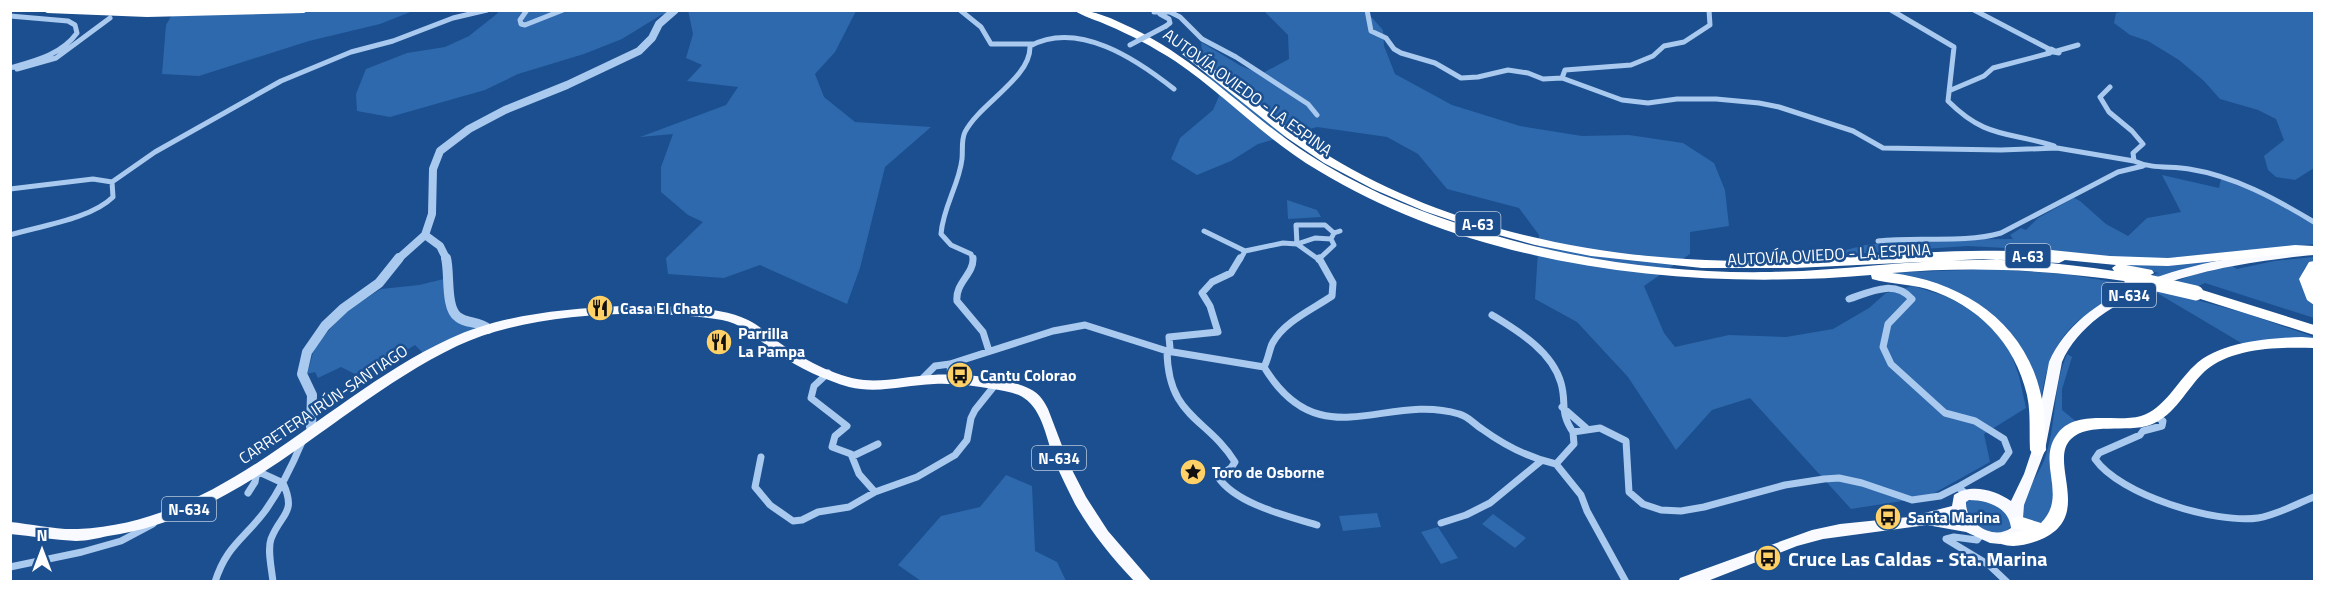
<svg xmlns="http://www.w3.org/2000/svg" width="2325" height="592" viewBox="0 0 2325 592" font-family="'Titillium Web',sans-serif">
	<rect width="100%" height="100%" fill="#1b4f8f"/>
	<path fill="#2e69ad" d="M688,10L856,11L835,52L815,74L824,97L855,122L931,127L885,167L860,268L847,304L760,265L724,278L668,274L666,258L703,222L688,215L661,192V167L673,134L640,137L726,105L738,87L687,81L702,65L686,58L693,34Z
		M174,11H413L380,24L309,41L199,76L162,74L166,25Z
		M497,11H678L661,15L622,39L584,54L518,74L485,90L390,117L357,111L356,94L366,69L407,53L445,47L469,36L498,13Z
		M1264,11H1366L1383,30L1384,46L1395,74L1452,105L1520,126L1582,136L1629,135L1683,143L1714,163L1725,190L1729,226L1690,232V254L1644,286L1664,333L1675,347L1729,335L1786,337L1833,329L1869,308L1886,293L1913,286L1945,296L1970,309L1992,325L2009,348L2019,376L2026,408L1984,434L1990,462L1927,497L1851,509L1750,398L1712,410L1676,450L1628,377L1577,322L1535,299L1539,235L1519,208L1447,189L1418,154L1387,137L1317,127L1258,144L1231,161L1197,175L1171,159L1180,138L1213,110L1219,96L1204,70L1201,42L1241,66L1261,74L1289,59L1288,35Z
		M2124,11H2314V168L2295,180L2276,177L2268,170L2264,156L2284,140L2276,119L2258,110L2220,99L2204,81L2179,60L2148,41L2130,35L2114,23L2116,13Z
		M2162,175L2219,188L2221,179L2279,202L2314,223V244L2168,258H2123L2025,249L1967,246L1823,256L1865,245L1908,240L2013,239L2010,235L2021,228L2026,230L2038,218L2074,198L2080,201L2106,224L2128,236L2147,218L2181,212Z
		M1287,200L1317,210L1321,217L1288,219Z
		M2314,257V261C2294,271 2302,291 2314,305V318L2205,283L2179,295L2248,314L2314,337V340L2295,339L2243,344L2152,290L2193,275L2232,266L2237,269L2274,261Z
		M2226,260C2172,270 2083,296 2056,349C2046,367 2043,386 2040,406L2036,386L1975,304L1886,273L1991,269L2066,274L2125,284L2159,273L2114,264Z
		M444,279L449,311L477,328L423,353L415,345L361,377L341,367L318,378L315,372L307,374L315,346L346,311L381,289L419,285Z
		M2067,354L2072,357L2062,389V410L2078,423C2030,435 2065,479 2051,512C2049,516 2042,522 2039,526L2024,522C2017,499 2038,478 2045,458C2057,424 2052,389 2067,354Z
		M1006,475L1032,486L1035,551L1057,562L1066,581H921L898,565L941,516L980,507Z
		M1980,498L2005,510L2012,525C2005,537 1987,534 1977,527C1971,523 1967,512 1963,506L1967,501Z
		M1377,513L1381,527L1343,531L1339,516Z
		M1493,514L1526,538L1515,548L1482,524Z
		M1438,527L1458,558L1441,564L1421,532Z"/>
	<g fill="none" stroke-linecap="round" stroke-linejoin="round">
		<path stroke="#a9c9ee" stroke-width="5" d="M527,10L520,20L521,24L525,25L563,10
			M960,10L981,27L991,44H1033
			M1367,10L1371,31L1386,38L1394,49L1401,53L1435,63L1461,78L1478,77L1508,70L1528,73L1543,79L1562,78L1622,100L1648,103L1677,99H1716L1759,103L1779,107L1853,131L1883,148L2001,150L2057,148L2134,161
			M1891,10L1954,47L1948,101C1986,139 2007,131 2054,146
			M1974,10L2049,49
			M1154,12H1170L1180,17L1202,39L1236,57L1308,104L1317,115
			M1160,14L1169,19L1170,23L1166,26
			M10,16L68,21L75,25L77,33C61,55 35,61 10,68
			M2051,49L2059,53L2048,51Z
			M2057,51L2078,45
			M17,69L56,58L110,18
			M1562,78L1565,70L1631,65L1653,56L1664,46L1684,42L1710,25L1709,10
			M2110,87L2100,97L2109,112L2132,131L2143,144L2133,153L2134,161C2151,169 2171,166 2189,169C2234,176 2276,199 2314,222
			M1951,90L1984,76L1993,68L2050,53
			M112,182L155,152L281,81L351,52L393,41L453,18L487,10
			M10,189L93,179L112,182L113,197C91,219 40,226 10,235
			M1204,231L1245,251L1283,243L1297,244L1318,259
			M1331,239L1315,238L1297,244L1296,225H1325L1334,233
			M1878,241C1919,236 1962,244 2001,233L2118,172L2143,166
			M973,260L971,254L951,245L941,234C943,207 959,185 962,159C963,150 961,140 965,132C980,103 1031,78 1030,46C1078,20 1136,59 1174,89
			M1240,260L1245,251
			M1318,260L1334,245L1331,239L1334,233L1340,231"/>
		<path stroke="#a9c9ee" stroke-width="7" d="M973,258C974,274 955,283 957,301L983,332L989,351
			M1240,258L1231,273L1212,282L1202,293L1210,306L1218,332L1169,337L1170,348L1167,351C1168,418 1207,417 1235,462L1231,468L1218,477C1236,504 1287,516 1317,525
			M1849,299C1870,292 1894,279 1912,299L1888,324L1883,347L1891,364L1945,413L1975,421L2004,439L2009,452L2002,462L1958,487
			M1492,315C1518,331 1552,351 1561,383C1567,404 1559,411 1573,432
			M1264,367C1268,360 1269,351 1272,344C1283,322 1313,309 1332,296L1333,283L1319,258
			M828,373L814,386L811,398L847,426L835,436L832,447L851,454L859,474L875,492
			M921,380L935,366L950,364
			M951,380L950,364L1053,331L1085,325L1167,351L1264,367C1320,459 1385,392 1459,414C1468,416 1474,424 1482,429C1504,445 1529,458 1556,464
			M1562,407L1586,428
			M2155,416L2163,421L2162,426L2143,431L2140,435L2099,453L2095,459C2120,495 2215,524 2258,518C2277,515 2296,504 2314,497
			M853,456L878,444
			M761,457L755,487L770,505L793,521L802,520L818,512L849,507L875,492L917,477L955,455L967,440L971,418L975,410L995,385
			M248,493L255,482L257,471L283,483C297,514 281,513 271,539C267,550 272,570 273,582
			M1441,523L1466,515L1490,503L1541,461
			M1981,535L1977,540L1954,537L1946,539L1989,565L2007,582
			M10,567L82,552L121,541L153,524
			M215,582C226,546 244,539 265,511C280,490 292,466 302,442
			M1626,582L1587,511L1581,495L1556,464L1574,444L1573,432L1600,428L1626,441L1629,492L1643,504L1661,510L1681,511L1704,507L1785,485L1824,479L1839,478L1862,483L1912,500L1940,496L1958,487L1966,494"/>
		<path stroke="#a9c9ee" stroke-width="8" d="M425,235L440,246L447,260
			M397,260L425,235L432,214L433,169L440,151L469,129L505,110L567,85L639,51L652,38L659,24L675,10"/>
		<path stroke="#a9c9ee" stroke-width="10" d="M446,258C450,273 445,308 458,317C467,324 479,321 488,329
			M314,431L311,427L312,395L302,374L307,352L325,326L344,308L379,283L399,258"/>
		<path fill="#f8faff" fill-rule="evenodd" d="M2314,247V255C2238,262 2097,282 2062,362L2045,450L2024,505L2023,518L2026,530L2024,534L2016,540L2000,544L1990,543L1966,532L1927,525L1823,539L1797,546L1705,582H1678L1680,578L1812,530L1840,524L1909,517L1952,506L1954,495C1971,483 1995,490 2011,501L2024,474L2032,450L2049,362C2089,273 2229,256 2314,247ZM1969,500C1987,500 2009,507 2011,528C1993,541 1965,523 1966,502Z
			M622,306C658,307 716,304 748,320C759,325 768,334 777,341C801,358 835,377 864,380C887,382 909,376 932,375C959,373 1006,377 1030,389C1039,393 1044,401 1048,409L1069,464L1086,497L1108,531L1152,582H1135C1112,558 1091,532 1075,504C1068,490 1061,476 1055,462C1047,442 1043,410 1024,398C1016,392 1003,391 993,389C974,386 954,383 934,384C906,385 878,394 849,387C825,380 799,368 778,354C760,342 745,324 722,320C645,308 529,312 457,346C338,403 244,517 108,536C98,538 87,541 76,541C54,540 32,536 10,534V522C32,524 56,530 78,529C224,523 324,397 449,339C503,314 564,309 622,306Z"/>
		<path fill="#fff" fill-rule="evenodd" d="M42,10H309L304,13L147,17L47,13Z
			M1074,10C1095,10 1113,19 1132,28C1200,61 1246,114 1308,154C1354,184 1406,207 1459,224C1558,258 1666,274 1771,272C1839,271 1907,260 1976,260C2022,259 2068,264 2114,271L2112,268L2116,265L2065,260L2059,263L1983,259L1795,268H1702L1591,256L1535,245L1477,229L1424,211L1373,189L1324,163L1287,138L1182,54L1187,51L1191,52C1238,85 1280,125 1329,156C1455,233 1612,262 1758,261C1854,260 1949,245 2045,253L2051,250L2110,256L2168,258L2295,245L2314,246V254L2295,253L2168,266L2126,265L2152,270L2154,273L2147,277L2136,275L2138,278L2136,281L2131,282C2051,270 1973,266 1892,273C1963,282 2025,322 2041,395C2046,413 2044,432 2046,450L2043,454L2038,456L2033,454L2030,450C2029,432 2031,413 2027,395C2015,343 1978,305 1927,289C1909,284 1890,284 1872,279L1871,275C1687,291 1479,268 1319,171C1266,140 1225,95 1175,61C1153,47 1131,35 1107,25C1097,20 1083,17 1074,10Z
			M2314,261V305L2307,300L2299,279L2309,262Z
			M2196,288L2314,325V335L2191,296L2189,293L2191,290Z
			M2302,337L2314,338V348C2280,347 2233,347 2205,371C2186,389 2176,415 2150,425C2128,433 2088,422 2071,439C2047,462 2097,519 2037,541C2026,545 2013,548 2001,544L1999,539L2001,534L2025,531L2013,528L2011,523L2013,518L2019,516L2041,523C2069,495 2035,462 2058,433C2077,409 2116,423 2141,416C2164,409 2177,382 2194,366C2218,342 2270,338 2302,337Z"/>
		<path stroke="#a9c9ee" stroke-width="5" d="M1130,45L1166,26"/>
		<path stroke="#fff" stroke-width="15" d="M2131,278L2196,293"/>
	</g>
	<defs>
		<symbol id="restaurant-disc" viewBox="-11 -11 22 22"><circle r="9.5" fill="#ffd166" stroke="#1b4f8f"/><path d="M-5-6h1v4h1v-4h1v4h1v-4h1v5L-1.5 .5V6h-2V.5L-5-1ZM5-6V6H3V1.5H1.5Q1.5-4 5-6Z" fill="#111"/></symbol>
		<symbol id="bus-disc" viewBox="-11 -11 22 22"><circle r="9.5" fill="#ffd166" stroke="#1b4f8f"/><path d="M-5-6H5V4H4V6H2V4H-2V6H-4V4H-5ZM-3.5-4V0h7V-4ZM-3.5 1.2v1.5H-2V1.2ZM2 1.2v1.5H3.5V1.2Z" fill="#111"/></symbol>
		<symbol id="sight-disc" viewBox="-11 -11 22 22"><circle r="9.5" fill="#ffd166" stroke="#1b4f8f"/><path d="M0-6L1.8-2.2L6-1.7L2.9 1.2L3.7 5.4L0 3.3L-3.7 5.4L-2.9 1.2L-6-1.7L-1.8-2.2Z" fill="#111"/></symbol>
	</defs>
	<g fill-rule="evenodd">
		<use href="#restaurant-disc" x="585" y="293" width="30" height="30"/>
		<use href="#restaurant-disc" x="704" y="327" width="30" height="30"/>
		<use href="#bus-disc" x="945" y="360" width="30" height="30"/>
		<use href="#sight-disc" x="1178" y="457" width="30" height="30"/>
		<use href="#bus-disc" x="1873" y="502" width="30" height="30"/>
		<use href="#bus-disc" x="1753" y="543" width="30" height="30"/>
	</g>
	<g text-anchor="middle" dominant-baseline="central" stroke-width="5" stroke-linejoin="round" paint-order="stroke">
		<g fill="#1b4f8f" stroke="#bbcadd" stroke-width="1.5">
			<rect x="1455.5" y="212" width="45" height="24" rx="4.5"/>
			<rect x="2005.5" y="244" width="45" height="24" rx="4.5"/>
			<rect x="2102" y="283" width="54" height="24" rx="4.5"/>
			<rect x="1032" y="446" width="54" height="24" rx="4.5"/>
			<rect x="162" y="497" width="54" height="24" rx="4.5"/>
		</g>
		<g font-size="15" font-weight="bold" fill="#fff">
			<text x="1478" y="224">A-63</text>
			<text x="2028" y="256">A-63</text>
			<text x="2129" y="295">N-634</text>
			<text x="1059" y="458">N-634</text>
			<text x="189" y="509">N-634</text>
		</g>
		<g font-size="16" fill="#fff" stroke="#1b4f8f">
			<text transform="translate(1248 92) rotate(36)">AUTOVÍA OVIEDO - LA ESPINA</text>
			<text transform="translate(1829 254) rotate(-3)">AUTOVÍA OVIEDO - LA ESPINA</text>
			<text transform="translate(323 404) rotate(-34)">CARRETERA IRÚN-SANTIAGO</text>
		</g>
		<g font-size="16" font-weight="bold" fill="#fff" stroke="#1b4f8f" text-anchor="start">
			<text x="620" y="308">Casa El Chato</text>
			<text x="738" y="333">Parrilla<tspan x="738" dy="18">La Pampa</tspan></text>
			<text x="980" y="375">Cantu Colorao</text>
			<text x="1212" y="472">Toro de Osborne</text>
			<text x="1908" y="517">Santa Marina</text>
		</g>
		<g font-size="20" font-weight="bold" fill="#fff" stroke="#1b4f8f" text-anchor="start">
			<text x="1788" y="558">Cruce Las Caldas - Sta. Marina</text>
		</g>
	</g>
	<rect width="2325" height="592" fill="none" stroke="#ffffff" stroke-width="24"/>
	<g transform="translate(42 550)" stroke="#1b4f8f" stroke-width="4.5" paint-order="stroke">
	<path d="M0-4.5L10 22L0 15L-10 22Z" fill="#ffffff"/>
	<text y="-9" font-size="16" font-weight="bold" text-anchor="middle" fill="#ffffff">N</text>
	</g>
</svg>
